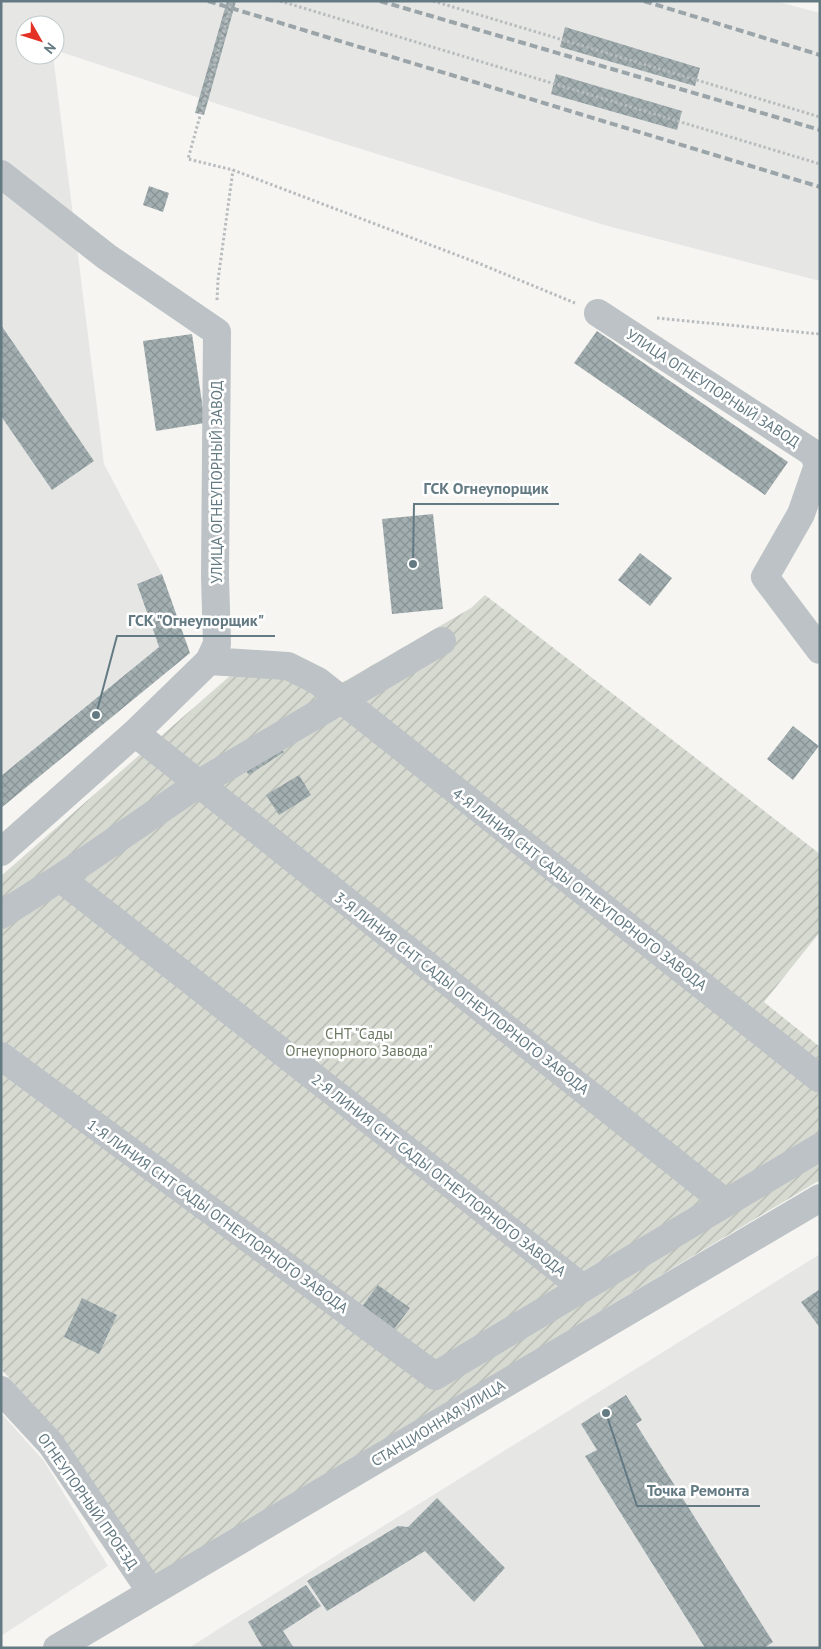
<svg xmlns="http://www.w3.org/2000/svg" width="821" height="1649" viewBox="0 0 821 1649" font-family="'PT Sans',sans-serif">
	<defs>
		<pattern id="garden-furrows" width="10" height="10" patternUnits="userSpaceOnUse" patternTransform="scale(1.25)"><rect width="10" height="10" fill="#d6dad1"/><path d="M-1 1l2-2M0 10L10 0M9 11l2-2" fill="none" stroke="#b1b6af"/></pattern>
		<pattern id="building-cross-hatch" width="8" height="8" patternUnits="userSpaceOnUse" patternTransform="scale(1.25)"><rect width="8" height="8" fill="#a3aeb1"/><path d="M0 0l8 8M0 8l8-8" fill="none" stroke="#889395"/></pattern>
	</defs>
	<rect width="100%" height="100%" fill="#f6f5f2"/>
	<path fill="#e6e7e5" d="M1,1H775L820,13V281L604,225L227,107L55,50V25H25V55H53L104,464L162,574L137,585L159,647L1,776Z
		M820,1254V1648H189L239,1616Z
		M1,1413L44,1461L108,1566L1,1636Z"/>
	<path fill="url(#garden-furrows)" d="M485,595L820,854V932L764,1002L820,1047V1180L156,1577L65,1440L1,1369V876L239,668L333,688L471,608Z"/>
	<path fill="url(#building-cross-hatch)" d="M227,1H236L204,115L200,114L195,113Z
		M565,27L700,68L695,86L560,47Z
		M556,74L682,111L677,130L551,94Z
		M149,186L169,193L163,212L143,205Z
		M1,325L94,461L52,490L1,416Z
		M597,331L788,462L765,495L574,363Z
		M192,334L205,423L156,431L143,341Z
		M433,514L443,609L392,614L382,519Z
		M640,553L672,578L650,606L618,580Z
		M162,574L190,653L1,808V776L159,647L137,584Z
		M793,726L819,746L793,780L767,759Z
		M275,739L284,752L249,775L240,763Z
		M299,775L311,795L279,815L266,795Z
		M378,1285L410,1308L389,1336L358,1312Z
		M820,1289V1328L801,1302Z
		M82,1298L117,1315L99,1354L64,1337Z
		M626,1395L642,1420L636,1424L773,1642L764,1648H705L585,1456L597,1450L581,1424Z
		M437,1498L505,1568L474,1602L425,1551L327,1611L307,1581L398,1526L408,1527Z
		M306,1585L321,1606L283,1631L294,1648H263L248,1622Z"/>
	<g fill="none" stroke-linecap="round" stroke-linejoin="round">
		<path stroke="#b8bcbe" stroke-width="3" stroke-dasharray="2.5 2.5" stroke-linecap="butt" d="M232,1L188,159L233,170L478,263L575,303
			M280,1L820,164
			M433,1L820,117
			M217,300L218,280L233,170
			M657,318L820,334"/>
		<path stroke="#bcc2c5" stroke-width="28" d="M1,174L107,257L217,332L215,577L217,644L209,661L135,733L1,852
			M598,313L813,453L818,465L801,514L765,577L820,650
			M209,661L288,666L318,681L820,1079
			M135,733L726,1203
			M60,878L583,1288
			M1,915L60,878L198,784L442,641
			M1,1056L435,1376L820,1147
			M1,1390L51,1444L151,1592
			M57,1648L820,1198"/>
		<path stroke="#9ba5a9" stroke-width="4" stroke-dasharray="8 4" stroke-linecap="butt" d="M208,1L820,187
			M380,1L820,130
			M644,1L820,55"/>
	</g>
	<g text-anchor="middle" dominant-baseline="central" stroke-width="5" stroke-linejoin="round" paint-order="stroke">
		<g font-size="15" fill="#647a83" stroke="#fff">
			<text transform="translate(713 388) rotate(33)">УЛИЦА ОГНЕУПОРНЫЙ ЗАВОД</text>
			<text transform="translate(216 482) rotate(-90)">УЛИЦА ОГНЕУПОРНЫЙ ЗАВОД</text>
			<text transform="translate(580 889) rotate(38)">4-Я ЛИНИЯ СНТ САДЫ ОГНЕУПОРНОГО ЗАВОДА</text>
			<text transform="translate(462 993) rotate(38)">3-Я ЛИНИЯ СНТ САДЫ ОГНЕУПОРНОГО ЗАВОДА</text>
			<text transform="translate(439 1175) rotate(38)">2-Я ЛИНИЯ СНТ САДЫ ОГНЕУПОРНОГО ЗАВОДА</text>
			<text transform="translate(218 1216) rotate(36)">1-Я ЛИНИЯ СНТ САДЫ ОГНЕУПОРНОГО ЗАВОДА</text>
			<text transform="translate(438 1423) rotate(-31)">СТАНЦИОННАЯ УЛИЦА</text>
			<text transform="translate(88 1501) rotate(55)">ОГНЕУПОРНЫЙ ПРОЕЗД</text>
		</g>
		<g font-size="15" fill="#6c7a63" stroke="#fff">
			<text x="359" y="1033">СНТ "Сады<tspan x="359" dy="17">Огнеупорного Завода"</tspan></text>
		</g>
	</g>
	<path fill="none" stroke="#647a83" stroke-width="2" d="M413 564L414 504H559M96 715L117 636H275M606 1413L637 1506H760"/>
	<g fill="#647a83" stroke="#fff" stroke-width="2">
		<circle cx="413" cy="564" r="5"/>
		<circle cx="96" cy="715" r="5"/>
		<circle cx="606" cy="1413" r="5"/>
	</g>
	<g font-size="16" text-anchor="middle" font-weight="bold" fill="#647a83" stroke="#fff" stroke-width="5" stroke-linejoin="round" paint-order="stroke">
		<text x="486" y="494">ГСК Огнеупорщик</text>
		<text x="196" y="626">ГСК "Огнеупорщик"</text>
		<text x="698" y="1496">Точка Ремонта</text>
	</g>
	<rect width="821" height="1649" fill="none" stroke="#647a83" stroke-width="5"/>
	<g transform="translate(40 40) rotate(129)"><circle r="24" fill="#ffffff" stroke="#c1cacd"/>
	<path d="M0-4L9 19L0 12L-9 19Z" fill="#e33225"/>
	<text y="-8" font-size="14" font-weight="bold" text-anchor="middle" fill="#647a83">N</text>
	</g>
</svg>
